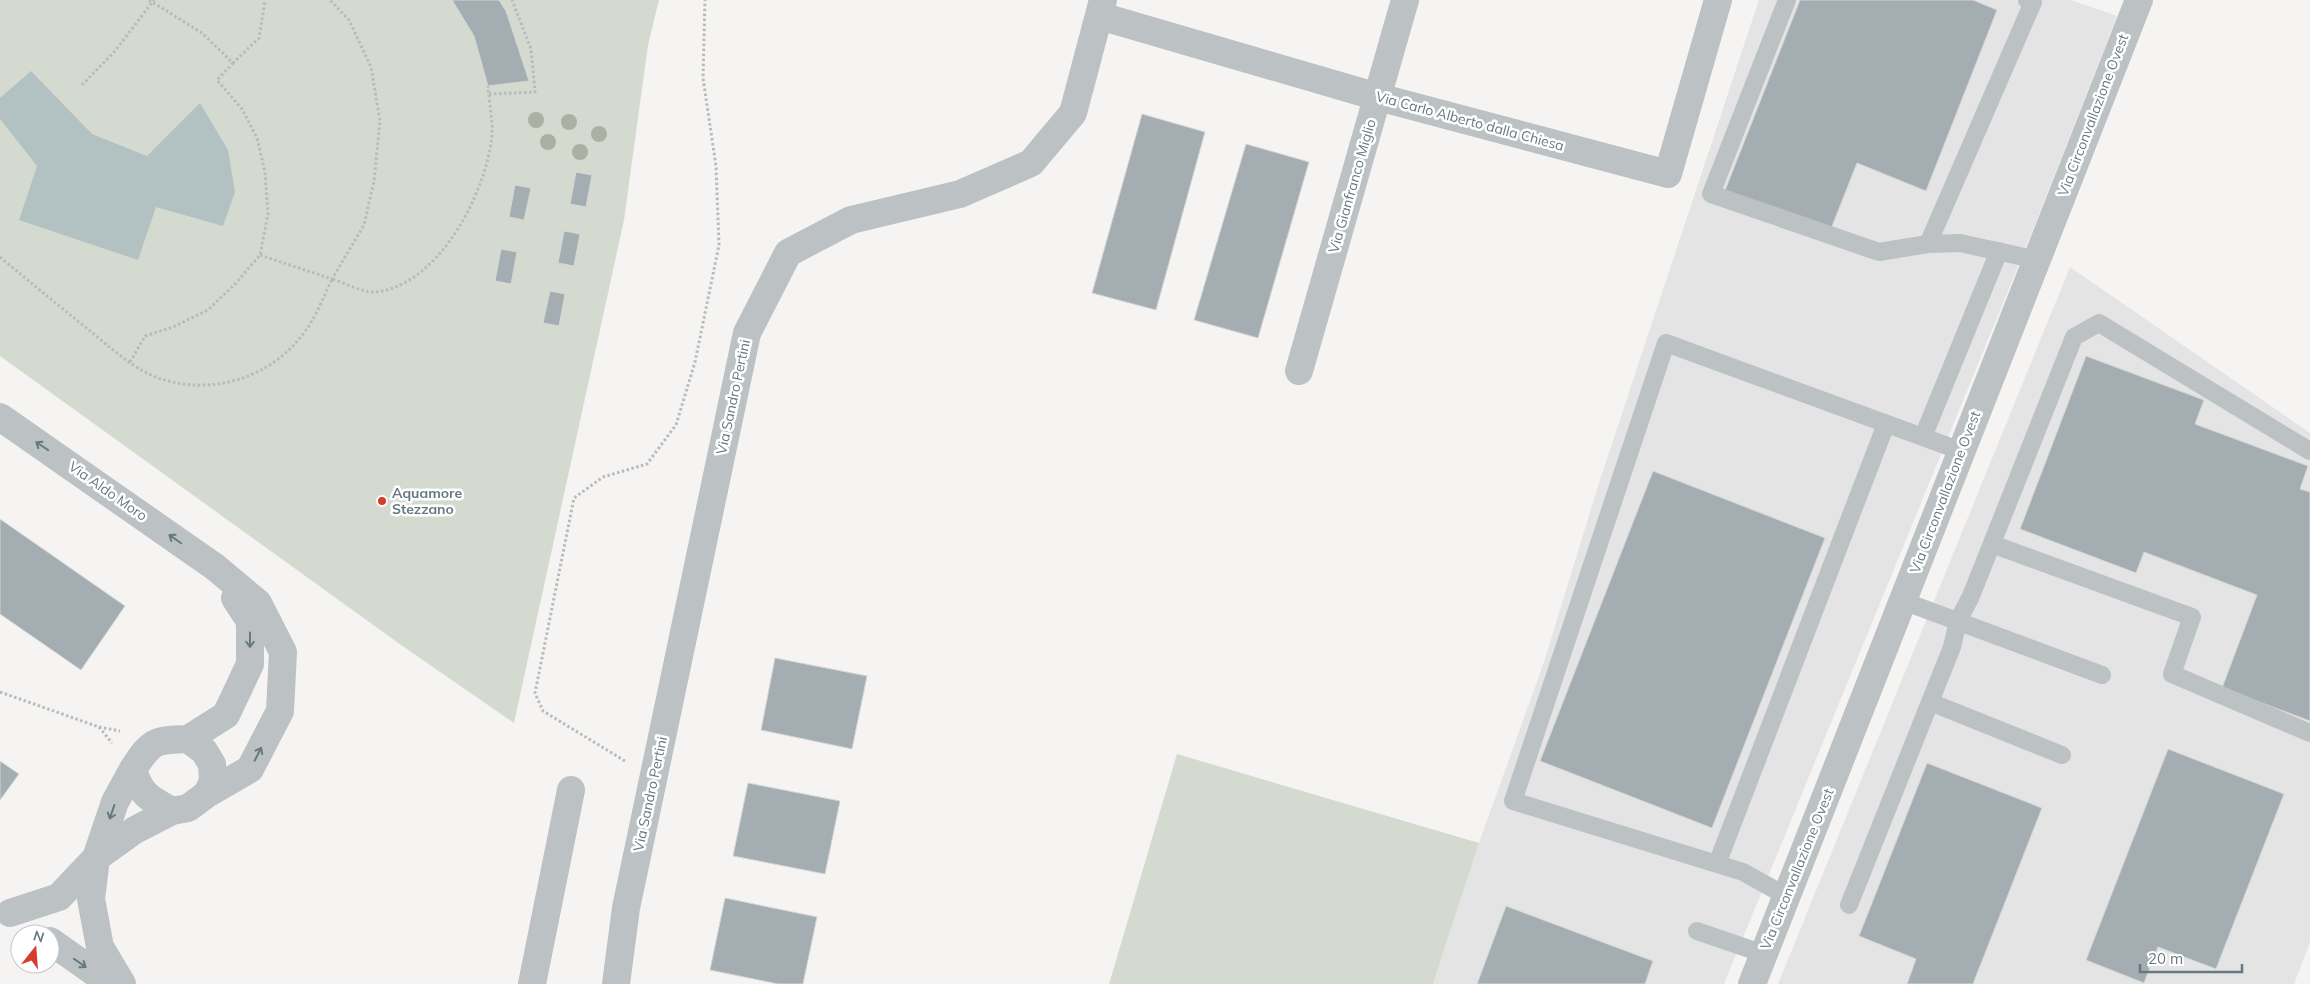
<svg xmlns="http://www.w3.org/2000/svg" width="2310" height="984" viewBox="0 0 2310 984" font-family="Mulish,sans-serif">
	<rect width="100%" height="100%" fill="#f5f4f2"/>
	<path fill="#e3e4e3" d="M1759,0H2071L2117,16L2030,237L1724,984H1433L1479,843L1544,662L1599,483Z
		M2070,267L2310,433V942L2294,984H1778Z"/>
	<path fill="#d5dad1" d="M0,0H659L648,45L624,220L514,723L401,645L0,356Z
		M1177,754L1479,843L1433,984H1109Z"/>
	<path fill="#b2c2c3" d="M31,71L92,134L147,156L200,103L228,150L235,192L223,226L156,207L138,260L19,220L37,166L0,119V98Z"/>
	<path fill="#a4adb1" stroke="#d6d6d4" d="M452,0H499L506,11L529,81L488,86L474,36Z
		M1800,0H1973L1997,10L1926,191L1857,163L1829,234L1724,193Z
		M1142,114L1205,132L1156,310L1092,293Z
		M1246,144L1309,162L1258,338L1194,320Z
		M576,172L592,175L586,207L570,204Z
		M515,185L531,188L524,220L509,217Z
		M564,231L580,234L574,266L558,263Z
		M501,249L517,252L511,284L495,281Z
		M550,291L565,294L559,326L543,323Z
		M2086,356L2204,400L2195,424L2308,466L2300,489L2310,492V721L2222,688L2257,595L2144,552L2136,573L2020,529Z
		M1653,471L1825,538L1712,828L1540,761Z
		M0,519L125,606L81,670L0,614Z
		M775,658L867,676L852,749L761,730Z
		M2168,749L2284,794L2216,969L2158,947L2144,983L2086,960Z
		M0,761L19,774L0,800Z
		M1927,763L2042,808L1973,984H1907L1916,959L1859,936Z
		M748,783L840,801L825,874L733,856Z
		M725,898L817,917L803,984H778L710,970Z
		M1506,906L1653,961L1645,984H1477Z"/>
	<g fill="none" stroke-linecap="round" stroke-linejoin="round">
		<path stroke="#b8bbbd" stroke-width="3" stroke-dasharray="2.5 2.5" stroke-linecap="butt" d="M149,0L202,33L233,63L259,38L265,0
			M82,85L115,51L154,0
			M489,94L535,92L531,49L512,0
			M260,255L332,279L364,225L374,181L380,121L371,67L349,20L330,0
			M0,257C30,282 59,306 89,330C110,347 134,370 161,379C215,396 273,377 306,330C317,315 324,296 332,279C345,283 363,293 376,292C439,285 486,193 492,136C493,120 489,102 488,86
			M130,362L145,336L173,327L208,310L235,284L260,255L268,214L265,172L257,138L242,109L217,80L233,63
			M0,692L99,727L120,731
			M99,727L112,743
			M625,761L543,711L535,693L574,498L603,477L647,464L676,425L695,362L719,245L716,166L703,78L705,0"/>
		<path stroke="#bcc1c3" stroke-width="18" d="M1787,0L1711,194L1879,252L1928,244L1960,243L2037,260
			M1928,244L2033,2L2027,0
			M1886,424L1717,864L1513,801L1666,343L1961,451
			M1923,437L1999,251
			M1992,544L2192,617L2172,674L2310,733
			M1903,601L2102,675
			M1930,702L2062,755
			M1717,864L1743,872L1786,896
			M1849,905L1952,647L1958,621L1971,596L2074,337L2099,323L2310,451
			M1697,931L1764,954"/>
		<path stroke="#bcc1c3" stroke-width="28" d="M1100,16L1378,97L1668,174L1718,0
			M1299,371L1405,0
			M0,417L215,567L258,603L283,652L280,711L250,769L207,794
			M188,739L226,715L250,664V621L235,598
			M10,913L59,897L96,858L135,830L172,811L188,808L207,794L213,781L212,764L204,751L188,739C154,740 152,740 133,769C140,795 150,799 172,811
			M50,941L111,984
			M122,984L100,947L91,899L96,858L115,802L133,769
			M532,984L571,790
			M616,984L626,908L747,333L788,253L851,220L960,194L1031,163L1073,113L1103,0"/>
		<path stroke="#bcc1c3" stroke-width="28" d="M1752,984L2139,0"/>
	</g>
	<g fill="#aab0a4">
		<circle cx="536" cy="120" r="8"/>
		<circle cx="569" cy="122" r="8"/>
		<circle cx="599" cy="134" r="8"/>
		<circle cx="548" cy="142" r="8"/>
		<circle cx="580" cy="152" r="8"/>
	</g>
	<defs><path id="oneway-shaft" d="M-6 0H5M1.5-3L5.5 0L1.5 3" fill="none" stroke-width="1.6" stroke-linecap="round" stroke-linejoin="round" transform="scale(1.25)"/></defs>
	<g stroke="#667981">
		<use href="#oneway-shaft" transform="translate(42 446) rotate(-146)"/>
		<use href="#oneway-shaft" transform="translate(175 539) rotate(-145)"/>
		<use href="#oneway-shaft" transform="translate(250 640) rotate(90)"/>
		<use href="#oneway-shaft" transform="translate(258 754) rotate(-63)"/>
		<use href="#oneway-shaft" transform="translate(112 812) rotate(109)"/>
		<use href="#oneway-shaft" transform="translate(80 963) rotate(35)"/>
	</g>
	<circle fill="#d73a2f" stroke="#fff" stroke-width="2" cx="382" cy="501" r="5"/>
	<g text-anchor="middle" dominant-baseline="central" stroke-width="5" stroke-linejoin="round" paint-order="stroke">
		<g font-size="14" fill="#667981" stroke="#fff">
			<text transform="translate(2093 115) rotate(-69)">Via Circonvallazione Ovest</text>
			<text transform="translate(1470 121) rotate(15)">Via Carlo Alberto dalla Chiesa</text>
			<text transform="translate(1352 186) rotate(-74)">Via Gianfranco Miglio</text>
			<text transform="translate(733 397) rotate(-78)">Via Sandro Pertini</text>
			<text transform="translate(108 491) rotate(35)">Via Aldo Moro</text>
			<text transform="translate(1945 492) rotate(-69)">Via Circonvallazione Ovest</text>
			<text transform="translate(650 794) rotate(-78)">Via Sandro Pertini</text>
			<text transform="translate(1797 869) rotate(-68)">Via Circonvallazione Ovest</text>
		</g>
		<g font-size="14" font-weight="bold" fill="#667981" stroke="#fff" text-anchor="start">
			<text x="392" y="493">Aquamore<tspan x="392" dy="16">Stezzano</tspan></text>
		</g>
	</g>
	<g transform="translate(35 949) rotate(17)"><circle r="24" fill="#ffffff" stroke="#c2c9cd"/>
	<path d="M0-4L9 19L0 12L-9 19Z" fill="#d73a2f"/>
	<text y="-8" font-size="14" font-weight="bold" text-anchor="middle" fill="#667981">N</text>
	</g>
	<path d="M2140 964v8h102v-8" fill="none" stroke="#667981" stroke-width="2.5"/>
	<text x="2148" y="964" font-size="15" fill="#667981" stroke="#ffffff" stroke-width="4" paint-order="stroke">20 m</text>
</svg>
